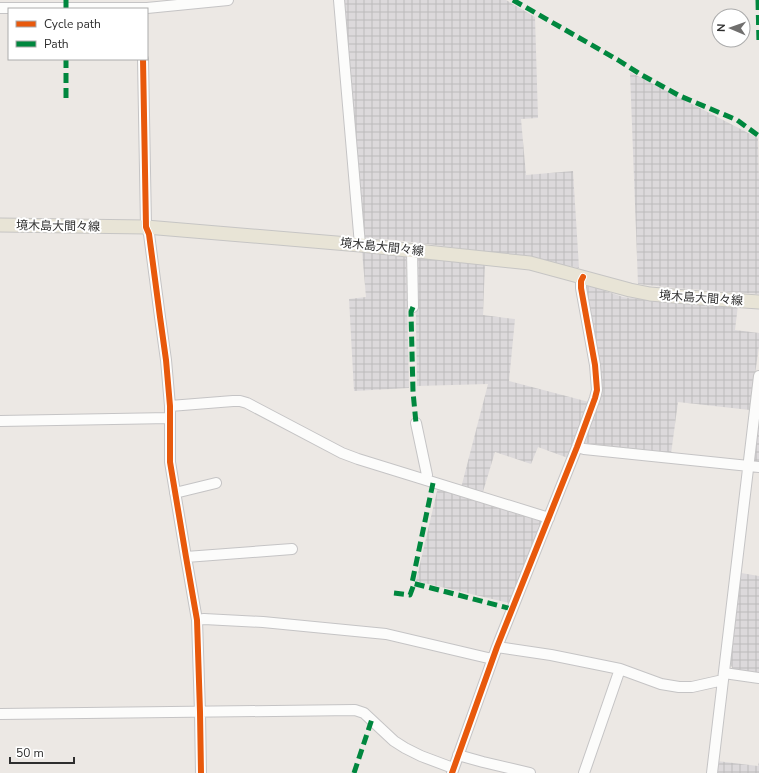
<svg xmlns="http://www.w3.org/2000/svg" width="759" height="773" viewBox="0 0 759 773" font-family="'Nunito Sans','Noto Sans JP',sans-serif">
	<defs>
		<pattern id="industrial-grid" width="8" height="8" patternUnits="userSpaceOnUse"><rect width="8" height="8" fill="#dcd9db"/><path d="M0 4h8M4 0v8" fill="none" stroke="#bdbbbc"/></pattern>
	</defs>
	<rect width="100%" height="100%" fill="#ece8e4"/>
	<path fill="url(#industrial-grid)" d="M343,0H506L535,17L538,118L521,119L526,175L573,171L579,268L504,254L396,240L365,238Z
		M630,72L758,138L759,182V294L675,288L638,284Z
		M362,251L406,255L409,388L354,391L349,299L366,297Z
		M415,255L485,263L483,315L515,319L509,381L589,402L568,458L538,447L531,464L495,452L482,495L461,488L488,384L417,386Z
		M588,285L623,297L672,303L738,305L735,330L759,333V346L750,410L678,402L671,454L584,443L601,396V376L586,287Z
		M759,416V461H754Z
		M438,487L544,520L509,603L416,581Z
		M741,573L759,576V674L734,671L728,660Z
		M717,761L758,766L759,762V773H715Z"/>
	<g fill="none" stroke-linecap="round" stroke-linejoin="round">
		<defs>
			<path id="minor" d="M339,0L360,245
				M0,8H147L228,0
				M143,59L146,227L149,234L160,317L166,360L170,406V462L186,557L197,620L200,712L201,773
				M412,250L413,307
				M170,406L233,401H240L247,403L342,453L358,459L549,518
				M0,421L170,418
				M416,423L427,475L426,480
				M577,447L584,449L759,467
				M175,493L216,483
				M186,557L292,549
				M197,620L204,619L263,622L386,634L488,658L492,659
				M497,647L551,655L620,669L661,684L679,687H692L723,680
				M724,673L759,678
				M0,714L355,710L364,713L394,741L405,748L421,756L453,768
				M458,755L483,762L530,773
				M452,773L497,647L577,447L595,398L597,390L595,365L581,288V281L583,277
				M584,773L620,669
				M712,773L759,376"/>
			<path id="major" d="M0,225L146,227L360,245L530,263L630,290L650,294L673,296L759,302"/>
		</defs>
		<use href="#minor" stroke="#c5c4c5" stroke-width="12"/>
		<use href="#major" stroke="#c6c5c4" stroke-width="15"/>
		<use href="#minor" stroke="#fcfcfb" stroke-width="10"/>
		<use href="#major" stroke="#e8e4d6" stroke-width="13"/>
		<path stroke="#00873e" stroke-width="5" stroke-dasharray="10 5" stroke-linecap="butt" d="M513,0L618,60L640,74L680,96L737,120L759,136
			M758,0L759,43
			M66,9V0
			M66,98V59
			M413,307L411,312L413,392L416,423
			M433,483L412,583L512,609
			M394,593L410,595L414,584
			M354,773L372,719"/>
		<defs>
			<path id="cycleway" d="M143,59L146,227L149,234L160,317L166,360L170,406V462L186,557L197,620L200,712L201,773
				M452,773L497,647L577,447L595,398L597,390L595,365L581,288V281L583,277"/>
		</defs>
		<use href="#cycleway" stroke="#fff" stroke-width="8"/>
		<use href="#cycleway" stroke="#e8590c" stroke-width="6"/>
	</g>
	<g text-anchor="middle" dominant-baseline="central" stroke-width="4" stroke-linejoin="round" paint-order="stroke">
		<g font-size="12" fill="#2e2e2e" stroke="#fff">
			<text transform="translate(58 226) rotate(1)">境木島大間々線</text>
			<text transform="translate(382 247) rotate(6)">境木島大間々線</text>
			<text transform="translate(701 298) rotate(4)">境木島大間々線</text>
		</g>
	</g>
	<rect x="8" y="8" width="140" height="52" fill="#ffffff" stroke="#ababab"/>
	<rect x="16" y="21" width="20" height="6" fill="#e8590c" stroke="#ababab"/>
	<text x="44" y="28" font-size="12" fill="#2e2e2e">Cycle path</text>
	<rect x="16" y="41" width="20" height="6" fill="#00873e" stroke="#ababab"/>
	<text x="44" y="48" font-size="12" fill="#2e2e2e">Path</text>
	<g transform="translate(731 28) rotate(272)"><circle r="19" fill="#ffffff" stroke="#ababab"/>
	<path d="M0-3L7 15L0 10L-7 15Z" fill="#706f6e"/>
	<text y="-6" font-size="11" font-weight="bold" text-anchor="middle" fill="#2e2e2e">N</text>
	</g>
	<path d="M10 757v6h64v-6" fill="none" stroke="#2e2e2e" stroke-width="2"/>
	<text x="16" y="757" font-size="12" fill="#2e2e2e" stroke="#ffffff" stroke-width="3" paint-order="stroke">50 m</text>
</svg>
